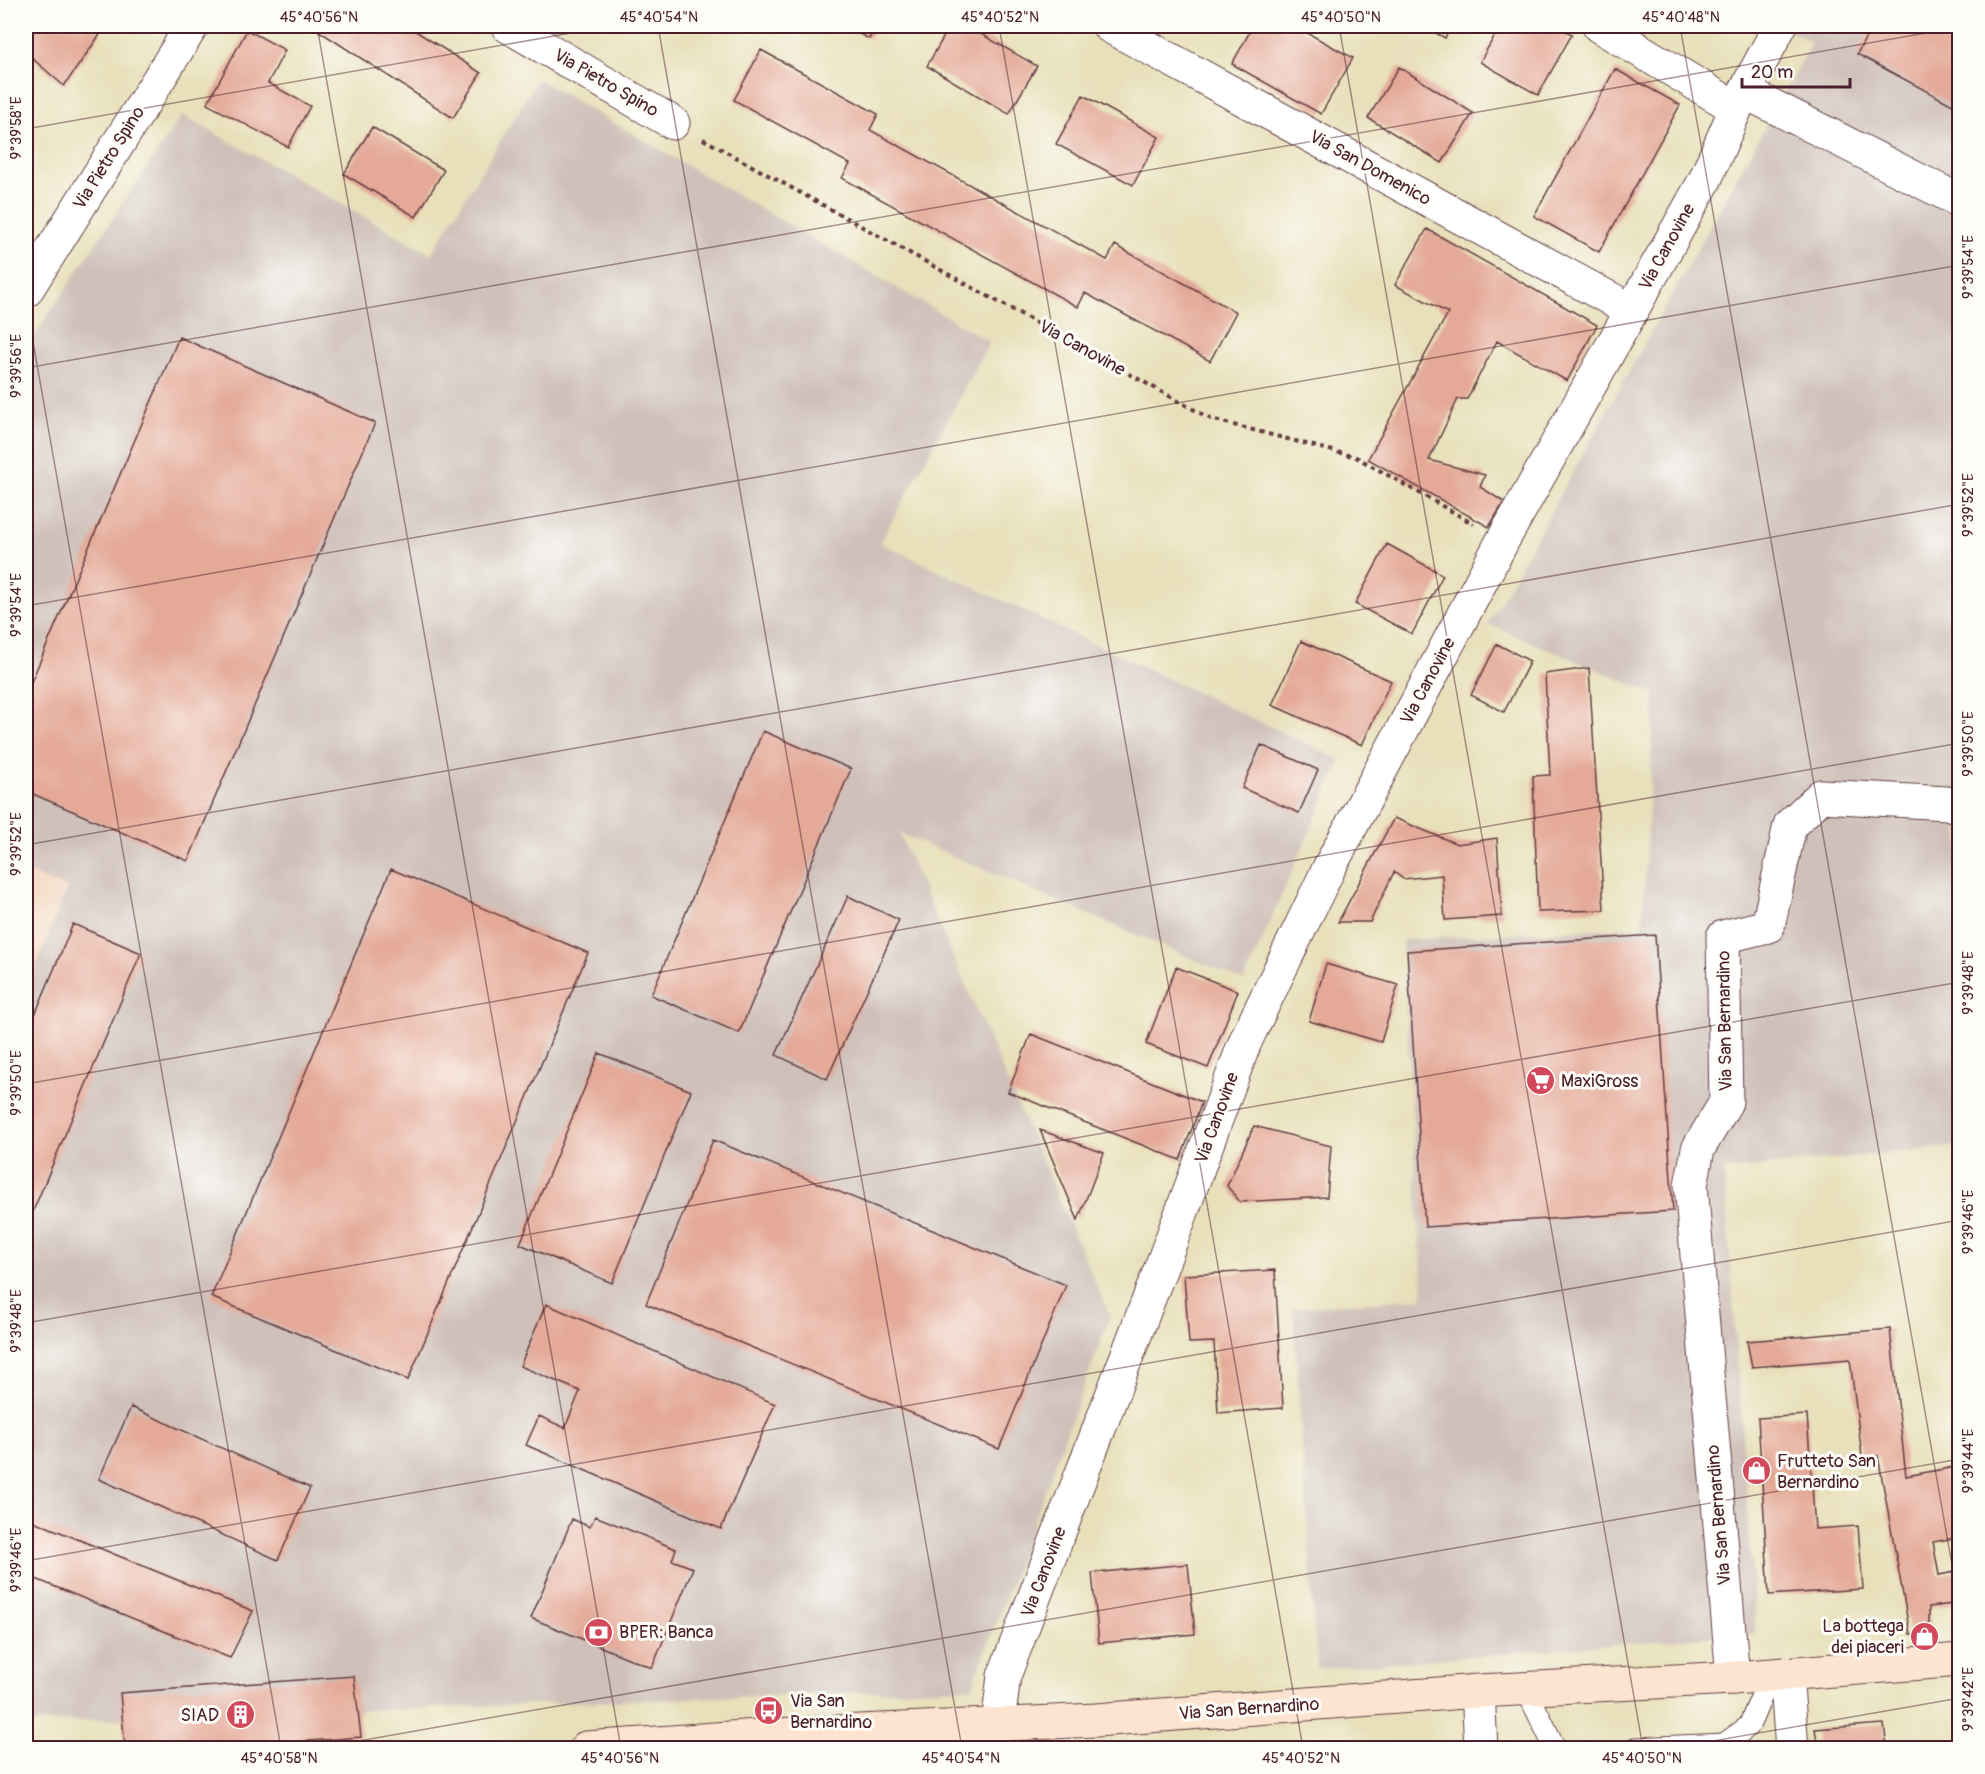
<svg xmlns="http://www.w3.org/2000/svg" width="1985" height="1774" viewBox="0 0 1985 1774" font-family="Pangolin,sans-serif">
	<rect width="100%" height="100%" fill="#fdfcf7"/>
	<filter id="ink" filterUnits="userSpaceOnUse"><feTurbulence type="fractalNoise" baseFrequency=".0167" numOctaves="2"/><feDisplacementMap in="SourceGraphic" scale="12" xChannelSelector="R" yChannelSelector="G"/><feConvolveMatrix kernelMatrix="1 2 1 2 8 2 1 2 1" color-interpolation-filters="sRGB"/></filter>
	<filter id="wash" filterUnits="userSpaceOnUse"><feTurbulence type="fractalNoise" baseFrequency=".008" numOctaves="4" result="noise"/><feDisplacementMap in="SourceGraphic" scale="24" xChannelSelector="R" yChannelSelector="G"/><feGaussianBlur stdDeviation="1.35" result="paint"/><feColorMatrix in="noise" values="0 0 0 0 0 0 0 0 0 0 0 0 0 0 0 0 0 1.4 0 .05"/><feComposite in="paint" operator="in"/></filter>
	<g filter="url(#wash)">
		<rect width="100%" height="100%" fill="#e8e0ba"/>
		<path fill="#f2d5bd" d="M26,872L67,888L26,991Z"/>
		<path fill="#cfc1ba" d="M1782,26H1959V1146L1724,1170L1756,1633L1317,1669L1293,1308L1423,1298L1402,940L1642,927L1655,694L1488,624L1812,43Z
			M538,79L990,342L880,543L1341,760L1244,981L899,833L1110,1316L972,1688L26,1723V991L67,888L26,872V348L182,115L431,254Z"/>
		<g id="blocks">
			<path fill="#e4a997" d="M26,26H93L101,33L64,86L26,53Z
				M322,26H408L481,73L453,118L319,31Z
				M845,26H877L869,39Z
				M950,26H967L1037,66L1009,114L927,66Z
				M1253,26H1295L1353,58L1321,114L1232,64Z
				M1423,26H1452L1445,38Z
				M1500,26H1556L1572,34L1538,95L1480,62Z
				M1872,26H1960V109L1857,54Z
				M247,30L285,50L268,83L310,106L288,147L207,104Z
				M761,50L878,114L870,130L1107,260L1115,245L1236,312L1210,361L1085,293L1078,307L842,178L850,164L734,100Z
				M1399,67L1473,113L1442,163L1368,118Z
				M1615,69L1680,105L1599,252L1534,216Z
				M1083,95L1159,137L1133,185L1056,144Z
				M372,127L444,170L416,217L344,174Z
				M1427,229L1597,325L1567,381L1497,341L1467,399H1458L1429,460L1485,475L1480,487L1504,502L1489,527L1368,459L1448,313L1395,285Z
				M179,337L375,423L188,861L26,791V694Z
				M1387,544L1443,575L1412,634L1355,604Z
				M1301,641L1391,681L1362,745L1272,705Z
				M1497,644L1530,661L1504,712L1471,695Z
				M1589,668L1604,910L1538,912L1533,776L1550,775L1545,674Z
				M763,731L851,769L739,1033L651,995Z
				M1261,745L1318,770L1299,813L1242,788Z
				M1394,818L1457,844L1497,838L1502,916L1445,920L1442,875L1403,879L1394,872L1370,922H1338Z
				M391,869L588,953L408,1380L211,1297Z
				M848,896L899,920L827,1079L776,1055Z
				M73,924L141,953L26,1228V1036Z
				M1655,935L1673,1211L1425,1227L1407,951Z
				M1326,964L1398,985L1381,1042L1309,1021Z
				M1176,967L1238,991L1208,1068L1146,1044Z
				M1031,1034L1202,1102L1180,1160L1008,1092Z
				M599,1053L691,1091L612,1283L520,1244Z
				M1254,1126L1331,1146L1327,1197L1240,1202L1227,1186Z
				M1040,1130L1104,1153L1078,1220Z
				M713,1140L1066,1285L999,1449L646,1304Z
				M1275,1270L1283,1408L1218,1413L1214,1342L1189,1343L1184,1275Z
				M546,1304L775,1404L721,1529L526,1445L539,1416L565,1428L580,1391L520,1366Z
				M1890,1329L1906,1476L1960,1466V1537L1933,1542L1939,1575L1960,1571V1603L1929,1607V1633L1910,1634L1878,1456H1862L1850,1359L1752,1367L1747,1341Z
				M131,1407L310,1488L278,1560L99,1479Z
				M1807,1415L1815,1529L1858,1526L1863,1589L1769,1595L1758,1418Z
				M595,1516L676,1549L672,1560L693,1568L652,1668L531,1618L572,1519L590,1527Z
				M26,1518L253,1611L230,1658L26,1575Z
				M1188,1564L1195,1634L1099,1643L1092,1573Z
				M354,1676L361,1737L217,1748H125L120,1693Z
				M1884,1724L1887,1748H1818L1815,1729Z"/>
		</g>
	</g>
	<g filter="url(#ink)">
		<use href="#blocks" fill-opacity="0" stroke="#623c40" stroke-width="1.5"/>
		<g fill="none" stroke-linecap="round" stroke-linejoin="round">
			<defs>
				<path id="service" d="M1526,1689L1555,1748
					M1635,1748L1724,1744L1749,1726L1771,1674"/>
				<path id="minor" d="M508,26L673,123
					M1109,26L1631,310
					M1599,26L1736,108
					M1745,92L1960,201
					M26,291L192,26
					M1786,1674L1792,1748
					M1733,1678L1691,1185L1698,1149L1726,1102L1723,937L1768,926L1790,825L1821,796L1947,803L1960,807
					M1478,1691L1481,1748
					M998,1724L1004,1676L1165,1257L1245,1042L1329,868L1503,540L1705,180L1736,108L1780,26"/>
				<path id="secondary" d="M586,1748L773,1735L1096,1720L1478,1691L1733,1678L1960,1660"/>
			</defs>
			<use href="#service" stroke="#623c40" stroke-width="23"/>
			<use href="#minor" stroke="#623c40" stroke-width="35"/>
			<use href="#secondary" stroke="#623c40" stroke-width="35"/>
			<path stroke="#623c40" stroke-width="4" stroke-dasharray="4.5 4.5" stroke-linecap="butt" d="M703,139L1211,419L1356,457L1474,524"/>
			<use href="#service" stroke="#fff" stroke-width="21"/>
			<use href="#minor" stroke="#fff" stroke-width="33"/>
			<use href="#secondary" stroke="#fde4d1" stroke-width="33"/>
		</g>
	</g>
	<path fill="none" stroke="#4a1f2b" stroke-width="1.5" stroke-opacity="0.45" d="M317,26L621,1748M658,26L962,1748M999,26L1303,1748M1339,26L1643,1748M1680,26L1960,1610M26,129L611,26M26,302L281,1748M26,368L1960,27M26,606L1960,265M26,845L1960,504M26,1084L1960,743M26,1323L1960,982M26,1561L1960,1220M319,1748L1960,1459M1673,1748L1960,1698"/>
	<defs>
		<symbol id="supermarket-disc" viewBox="-11 -11 22 22"><circle r="9.5" fill="#d1495b" stroke="#fdfcf7"/><path d="M-6-5.5h2.5l.6 2H6L4.5 2H-2.5L-4.4-4H-6ZM-1.5 3.2a1.3 1.3 0 1 0 .1 0ZM3 3.2a1.3 1.3 0 1 0 .1 0Z" fill="#fff"/></symbol>
		<symbol id="shop-disc" viewBox="-11 -11 22 22"><circle r="9.5" fill="#d1495b" stroke="#fdfcf7"/><path d="M-5-2.5h2.3a2.7 3.5 0 0 1 5.4 0H5L5.5 6h-11ZM-1.5-2.5h3a1.5 2.3 0 0 0-3 0Z" fill="#fff"/></symbol>
		<symbol id="bank-disc" viewBox="-11 -11 22 22"><circle r="9.5" fill="#d1495b" stroke="#fdfcf7"/><path d="M-6-4H6V4H-6ZM0-2.3a2.3 2.3 0 1 0 0 4.6a2.3 2.3 0 1 0 0-4.6Z" fill="#fff"/></symbol>
		<symbol id="bus-disc" viewBox="-11 -11 22 22"><circle r="9.5" fill="#d1495b" stroke="#fdfcf7"/><path d="M-5-6H5V4H4V6H2V4H-2V6H-4V4H-5ZM-3.5-4V0h7V-4ZM-3.5 1.2v1.5H-2V1.2ZM2 1.2v1.5H3.5V1.2Z" fill="#fff"/></symbol>
		<symbol id="building-disc" viewBox="-11 -11 22 22"><circle r="9.5" fill="#d1495b" stroke="#fdfcf7"/><path d="M-4-6H4V6H1V3H-1V6H-4ZM-2.5-4.3h1.7v1.8h-1.7ZM.8-4.3h1.7v1.8H.8ZM-2.5-1h1.7V.8h-1.7ZM.8-1h1.7V.8H.8Z" fill="#fff"/></symbol>
	</defs>
	<g fill-rule="evenodd">
		<use href="#supermarket-disc" x="1524" y="1064" width="33" height="33"/>
		<use href="#shop-disc" x="1740" y="1454" width="33" height="33"/>
		<use href="#bank-disc" x="582" y="1616" width="33" height="33"/>
		<use href="#shop-disc" x="1908" y="1620" width="33" height="33"/>
		<use href="#bus-disc" x="752" y="1694" width="33" height="33"/>
		<use href="#building-disc" x="224" y="1698" width="33" height="33"/>
	</g>
	<g text-anchor="middle" dominant-baseline="central" stroke-width="6" stroke-linejoin="round" paint-order="stroke">
		<g font-size="18" fill="#4a1f2b" stroke="#fdfcf7">
			<text transform="translate(606 83) rotate(30)">Via Pietro Spino</text>
			<text transform="translate(109 158) rotate(-58)">Via Pietro Spino</text>
			<text transform="translate(1370 168) rotate(29)">Via San Domenico</text>
			<text transform="translate(1667 247) rotate(-61)">Via Canovine</text>
			<text transform="translate(1082 348) rotate(29)">Via Canovine</text>
			<text transform="translate(1428 681) rotate(-62)">Via Canovine</text>
			<text transform="translate(1725 1021) rotate(-91)">Via San Bernardino</text>
			<text transform="translate(1217 1118) rotate(-70)">Via Canovine</text>
			<text transform="translate(1719 1515) rotate(-95)">Via San Bernardino</text>
			<text transform="translate(1044 1572) rotate(-69)">Via Canovine</text>
			<text transform="translate(1249 1709) rotate(-4)">Via San Bernardino</text>
		</g>
		<g font-size="18" fill="#4a1f2b" stroke="#fdfcf7" text-anchor="start">
			<text x="1561" y="1081">MaxiGross</text>
			<text x="1777" y="1461">Frutteto San<tspan x="1777" dy="21">Bernardino</tspan></text>
			<text x="1904" y="1626" text-anchor="end">La bottega<tspan x="1904" dy="21">dei piaceri</tspan></text>
			<text x="619" y="1632">BPER: Banca</text>
			<text x="790" y="1701">Via San<tspan x="790" dy="21">Bernardino</tspan></text>
			<text x="219" y="1715" text-anchor="end">SIAD</text>
		</g>
	</g>
	<rect width="1985" height="1774" fill="none" stroke="#fdfcf7" stroke-width="66"/>
	<path d="M1742 78v9h108v-9" fill="none" stroke="#4a1f2b" stroke-width="3"/>
	<text x="1751" y="78" font-size="18" fill="#4a1f2b" stroke="#fdfcf7" stroke-width="4.5" paint-order="stroke">20 m</text>
	<rect x="33" y="33" width="1919" height="1708" fill="none" stroke="#4a1f2b" stroke-width="2"/>
	<g font-size="15" text-anchor="middle" fill="#4a1f2b">
		<text x="319" y="22">45°40'56"N</text>
		<text x="659" y="22">45°40'54"N</text>
		<text x="1000" y="22">45°40'52"N</text>
		<text x="1341" y="22">45°40'50"N</text>
		<text x="1681" y="22">45°40'48"N</text>
		<text transform="translate(16 128) rotate(-90)" y="5">9°39'58"E</text>
		<text transform="translate(1968 267) rotate(-90)" y="5">9°39'54"E</text>
		<text transform="translate(16 366) rotate(-90)" y="5">9°39'56"E</text>
		<text transform="translate(1968 505) rotate(-90)" y="5">9°39'52"E</text>
		<text transform="translate(16 605) rotate(-90)" y="5">9°39'54"E</text>
		<text transform="translate(1968 744) rotate(-90)" y="5">9°39'50"E</text>
		<text transform="translate(16 844) rotate(-90)" y="5">9°39'52"E</text>
		<text transform="translate(1968 983) rotate(-90)" y="5">9°39'48"E</text>
		<text transform="translate(16 1083) rotate(-90)" y="5">9°39'50"E</text>
		<text transform="translate(1968 1222) rotate(-90)" y="5">9°39'46"E</text>
		<text transform="translate(16 1321) rotate(-90)" y="5">9°39'48"E</text>
		<text transform="translate(1968 1461) rotate(-90)" y="5">9°39'44"E</text>
		<text transform="translate(16 1560) rotate(-90)" y="5">9°39'46"E</text>
		<text transform="translate(1968 1699) rotate(-90)" y="5">9°39'42"E</text>
		<text x="279" y="1763">45°40'58"N</text>
		<text x="620" y="1763">45°40'56"N</text>
		<text x="961" y="1763">45°40'54"N</text>
		<text x="1301" y="1763">45°40'52"N</text>
		<text x="1642" y="1763">45°40'50"N</text>
	</g>
</svg>
